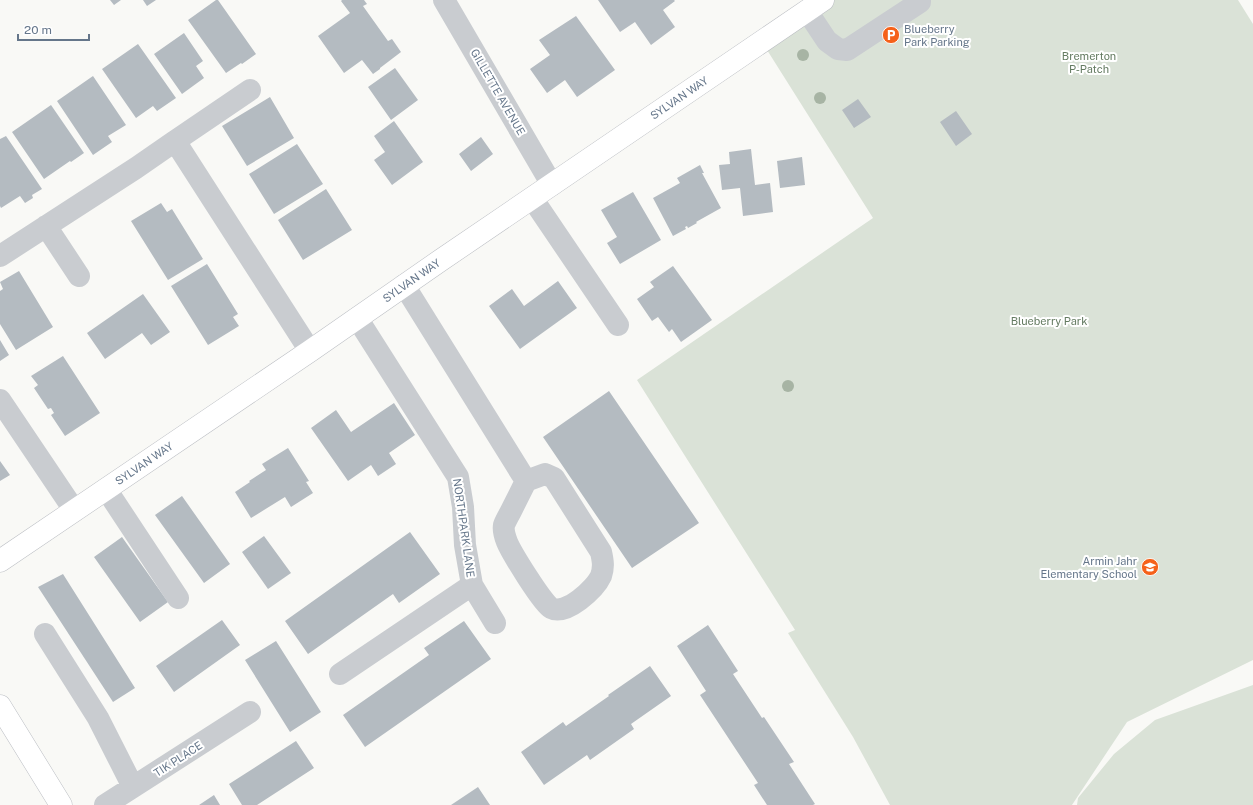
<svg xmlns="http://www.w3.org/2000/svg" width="1253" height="805" viewBox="0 0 1253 805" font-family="'Public Sans',sans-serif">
	<rect width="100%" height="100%" fill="#f9f9f6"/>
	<path fill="#dae2d7" d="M823,0H1238L1253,24V660L1127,722L1072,805H890L853,737L788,633L795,630L637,380L873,218L762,42Z
		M1253,685V805H1077L1078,798L1114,754L1155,720Z"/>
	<path fill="#b4bbc1" d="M110,0H121L114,5Z
		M143,0H156L147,6Z
		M216,0H218L256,54L242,64L241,63L226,73L188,20Z
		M342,0H364L367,4L363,6L388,41L392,39L401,52L380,68V69L373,74L362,60L344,73L318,36L350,13L341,1Z
		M598,0H674L675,1L663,10L675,27L651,45L635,22L620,32Z
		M576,16L615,70L577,97L565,80L547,93L530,69L550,55L539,40Z
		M184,33L203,61L196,66L204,78L182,94L154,54Z
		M138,44L176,98L157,111L153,106L136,118L102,69Z
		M395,68L418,100L391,120L368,87Z
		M93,76L126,125L108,136L112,142L93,155L57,101Z
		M270,97L294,138L247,166L222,126Z
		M858,99L871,117L854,128L842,110Z
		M51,105L84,153L71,162L70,161L44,179L12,132Z
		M956,111L972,134L956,146L940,122Z
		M394,121L423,162L392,185L374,160L385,152L374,136Z
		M6,136L42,189L32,195L33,198L25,203L20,196L1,208L0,206V139Z
		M481,137L493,154L471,171L459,154Z
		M297,144L323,184L274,214L249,174Z
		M751,149L755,185L770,183L773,212L743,216L740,188L722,190L719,165L730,164L729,152Z
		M802,157L805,185L780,188L777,161Z
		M700,165L704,173H702L721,208L696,222L697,223L688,228L687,226L685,227L686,229L673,236L653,198L680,183L677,178Z
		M326,189L352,230L303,260L278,220Z
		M633,192L661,240L620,264L607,243L617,237L601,210Z
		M161,203L167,212L172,209L203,259L168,280L131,221Z
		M207,264L238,314L233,317L239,326L208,345L171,286Z
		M673,266L712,320L681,342L672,329L669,332L658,317L652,321L637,299L654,287L650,282Z
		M19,271L53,327L16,350L0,324V291L3,289L0,282Z
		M558,281L577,308L520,349L489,306L512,289L524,306Z
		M143,294L170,332L151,345L142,333L105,359L87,333Z
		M0,340L9,355L0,361Z
		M63,356L100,413L65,436L51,415L54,413L51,408L48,409L34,388L38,385L31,376Z
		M609,391L699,523L632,568L543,437Z
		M394,403L415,435L389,453L396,464L378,476L371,465L348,481L311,428L336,410L351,432Z
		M288,448L309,481L306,482L313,493L291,507L285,497L251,518L235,492L250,482L249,481L266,470L262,464Z
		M0,461L10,475L0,481Z
		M182,496L230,564L204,583L155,515Z
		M410,532L440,574L399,603L393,594L308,654L285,621Z
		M264,536L291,573L268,589L242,552Z
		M122,537L168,602L140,622L94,557Z
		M63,574L135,688L113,702L38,587Z
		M222,620L240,645L174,692L156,666Z
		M464,621L491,659L365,747L343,715L429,655L424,648Z
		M708,625L738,671L733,674L762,718L764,717L794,762L789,764L815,804L813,805H767L754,785L758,783L700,695L706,691L677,646Z
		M276,641L321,712L290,732L245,660Z
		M650,666L671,696L631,724L634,729L590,760L587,755L544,785L521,752L563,722L566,726L609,696L608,695Z
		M296,741L314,768L257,805H242L229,784Z
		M478,787L490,805H451Z
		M214,795L220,805H199Z"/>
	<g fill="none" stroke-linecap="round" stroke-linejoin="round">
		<defs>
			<g id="major">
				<path id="s1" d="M0,561L310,351L441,260L823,0"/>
				<path d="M0,706L61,805"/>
			</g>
		</defs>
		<use href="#major" stroke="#bcbfc4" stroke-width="23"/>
		<path stroke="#c9ccd0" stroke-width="22" d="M444,0L552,185
			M807,11L827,41L838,49L847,50L920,2V0
			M175,141L250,90
			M532,198L618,325
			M46,226L79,276
			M0,256L136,168L175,141L310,351
			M404,285L526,481C521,491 516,501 511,511C509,515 506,520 504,525C503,530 505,537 507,542C511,552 543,604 551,608C566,616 595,589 601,576C604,567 603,561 601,552L554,478L545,474L526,481
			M0,400L74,510
			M106,489L178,598
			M472,585L495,623
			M45,634L98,718L133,787
			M340,674L472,585L465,545L463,507L458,477L357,318
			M105,805L250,712"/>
		<use href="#major" stroke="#fff" stroke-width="22"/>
	</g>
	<g fill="#a7b4a4">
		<circle cx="803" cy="55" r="6"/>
		<circle cx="820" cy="98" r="6"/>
		<circle cx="788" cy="386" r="6"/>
	</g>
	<defs>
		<symbol id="parking-disc" viewBox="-11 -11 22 22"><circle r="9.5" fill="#f5611a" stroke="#fff"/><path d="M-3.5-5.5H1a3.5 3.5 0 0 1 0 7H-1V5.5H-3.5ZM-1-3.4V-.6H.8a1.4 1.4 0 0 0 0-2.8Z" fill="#fff"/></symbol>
		<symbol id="school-disc" viewBox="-11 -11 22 22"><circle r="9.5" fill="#f5611a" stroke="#fff"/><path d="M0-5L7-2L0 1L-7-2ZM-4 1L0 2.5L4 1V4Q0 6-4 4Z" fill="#fff"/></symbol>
	</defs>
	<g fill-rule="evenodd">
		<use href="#parking-disc" x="881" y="25" width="20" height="20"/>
		<use href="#school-disc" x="1140" y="557" width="20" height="20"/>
	</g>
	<g text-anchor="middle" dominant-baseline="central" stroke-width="4" stroke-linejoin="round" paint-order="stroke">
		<g font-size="11" fill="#65768a" stroke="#fff" text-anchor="start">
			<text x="904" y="29">Blueberry<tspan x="904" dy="13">Park Parking</tspan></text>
			<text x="1137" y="561" text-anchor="end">Armin Jahr<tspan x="1137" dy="13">Elementary School</tspan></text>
		</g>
		<g font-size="11" fill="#647b61" stroke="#fff">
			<text x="1089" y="56">Bremerton<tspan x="1089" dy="13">P-Patch</tspan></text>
			<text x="1049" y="321">Blueberry Park</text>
		</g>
		<g font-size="11" fill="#65768a" stroke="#fff">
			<text transform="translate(498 92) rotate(60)">GILLETTE AVENUE</text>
			<text stroke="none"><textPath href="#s1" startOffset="822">SYLVAN WAY</textPath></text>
			<text stroke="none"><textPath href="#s1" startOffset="498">SYLVAN WAY</textPath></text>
			<text stroke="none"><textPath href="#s1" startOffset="174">SYLVAN WAY</textPath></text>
			<text transform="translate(464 528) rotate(82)">NORTHPARK LANE</text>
			<text transform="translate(178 759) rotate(-33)">TIK PLACE</text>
		</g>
	</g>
	<path d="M18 34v6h71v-6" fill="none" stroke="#65768a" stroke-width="2"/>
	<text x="24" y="34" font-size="12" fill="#65768a" stroke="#ffffff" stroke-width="3" paint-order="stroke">20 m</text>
</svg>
